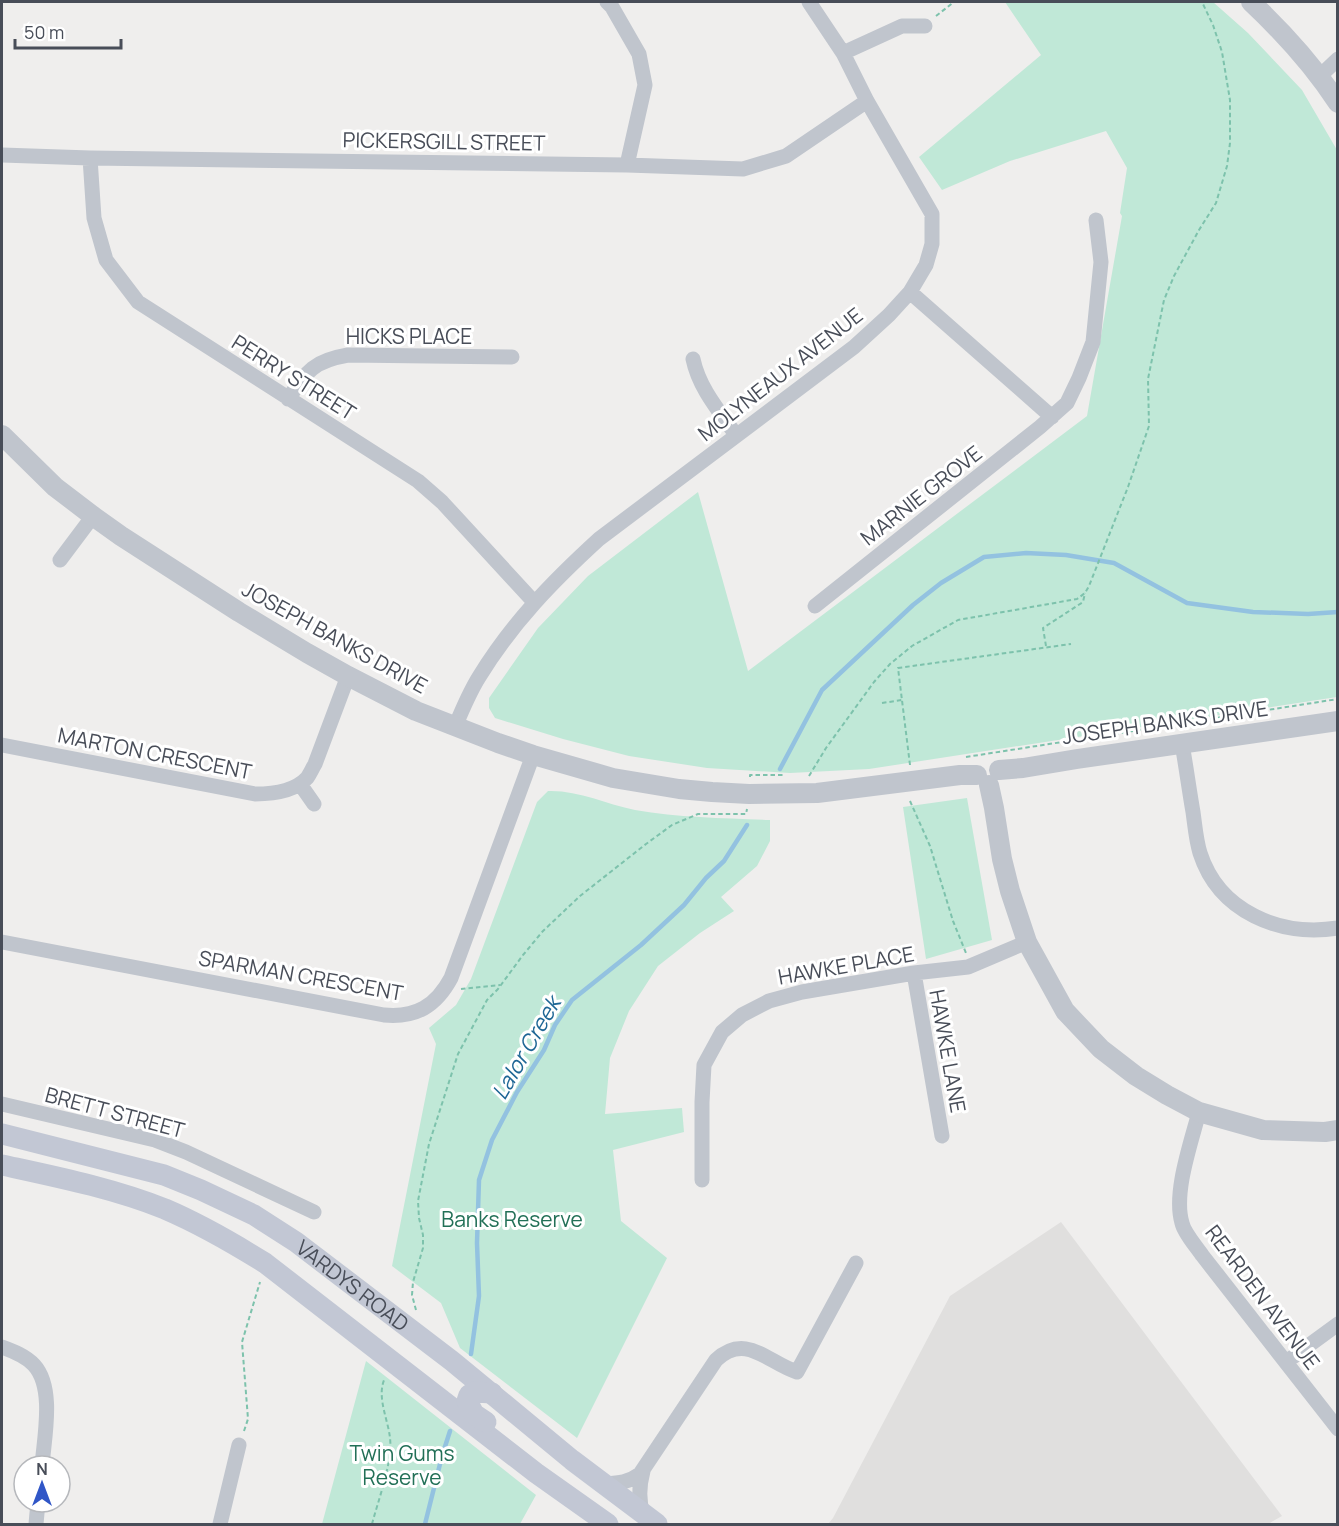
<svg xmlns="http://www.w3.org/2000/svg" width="1339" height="1526" viewBox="0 0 1339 1526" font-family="Manrope,sans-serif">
	<rect width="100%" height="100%" fill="#efeeed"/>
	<path fill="#e0dfde" d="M1061,1222L1282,1516L1268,1524H828L833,1518L950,1296Z"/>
	<path fill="#c0e8d7" d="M1005,2H1213L1248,33L1302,90L1337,150V697L869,769L790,773L707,768L629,756L563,739L495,718L489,708V698L538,628L588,576L698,492L748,671L1087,416L1122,216L1120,213L1127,168L1106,131L1010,161L942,190L919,157L1041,55Z
		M548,791C578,790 606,804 635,810C680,818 725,818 770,820V841L757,866L721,897L734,911L700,933L658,966L629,1011L610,1058L605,1114L682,1108L684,1132L613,1150L621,1221L667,1258L577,1438L460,1348L441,1303L392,1266L436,1044L429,1028L456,1005L471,979L537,802Z
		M967,798L992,940L926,959L903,807Z
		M366,1361L536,1495L520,1524H322Z"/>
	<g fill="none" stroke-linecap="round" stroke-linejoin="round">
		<path stroke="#93c2e0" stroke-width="4.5" d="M780,769L822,690L913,605L941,583L984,557L1026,553L1066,555L1114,563L1187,603L1253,612L1308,614L1338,612
			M471,1354L479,1296L477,1243L479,1180L492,1140L517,1092L544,1050L555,1025L572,1000L641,945L684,905L706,878L724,861L747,825
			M425,1524L442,1456L450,1431"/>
		<path stroke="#7dc2ac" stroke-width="2" stroke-dasharray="4.5 3" stroke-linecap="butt" d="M936,16L954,2
			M1046,646L1043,628L1083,602L1085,593
			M882,703L902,700
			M966,757L1338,699
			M910,765L898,668L1071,644
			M809,776L826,748L874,682L890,664L912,646L958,620L1077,599L1085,593L1089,586L1128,487L1149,426L1148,379L1164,300L1174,276L1199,230L1216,203L1227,166L1230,143V100L1222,52L1213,25L1202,2
			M750,777V775H784
			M910,801L930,846L953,921L966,953
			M461,989L500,985
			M416,1310L412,1295L413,1282L423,1248V1235L419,1218L418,1201L429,1144L458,1054L487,1000L498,989L523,955L543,931L580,896L646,844L672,825L698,814H746L747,809
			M244,1431L248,1419L242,1342L260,1282
			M372,1524C378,1501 393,1461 390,1438C388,1419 376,1396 385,1378"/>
		<path stroke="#c0c5cd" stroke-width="15" d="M607,2L612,7L639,54L645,85L627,165
			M843,53L902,26H925
			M1320,76L1338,59
			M2,155L90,158L627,165L743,169L786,156L867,101
			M90,158L94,218L106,260L138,302L418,481L442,502L534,602
			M910,292L1052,417
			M693,359C699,388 719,411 736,435
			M288,399C307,371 313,361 348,355L512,357
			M60,560L93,516
			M815,606L1040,427L1067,403L1079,378L1093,342L1101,262L1096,220
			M455,727C462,710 469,693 479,677C512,623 553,581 599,539L854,347L889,315L910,292L926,265L932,244V214L867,101L843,53L809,2
			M1182,744C1186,766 1189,789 1193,812C1195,826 1196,840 1200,853C1219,912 1280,937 1338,928
			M2,745L255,794C272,794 294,792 307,778C310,774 312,769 315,764L348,676
			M300,784L314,804
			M2,942L384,1015C416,1018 436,1006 451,978L533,755
			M914,973L942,1136
			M2,1104L155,1140L186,1152L314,1212
			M1199,1112C1191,1143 1173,1193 1182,1223C1184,1233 1196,1246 1202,1255L1338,1429
			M702,1180V1102L704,1065L722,1032L742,1015L769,1001L802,992L914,973L968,967L1027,942
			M2,1347C13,1351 26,1356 34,1365C55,1388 44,1438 42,1466
			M1286,1362L1338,1324
			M643,1471C639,1486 638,1499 643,1514
			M602,1484C617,1483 628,1483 640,1474L716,1360C746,1332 768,1363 797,1372L856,1263
			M36,1524L38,1502
			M220,1524L239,1445"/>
		<path stroke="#c0c5cd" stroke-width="20" d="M1251,2C1284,33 1313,65 1338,103
			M2,435L55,487L93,516L121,536L239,612L307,653L348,676L416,711L498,743L533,755L613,778L679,789L712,792L749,794L817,793L960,775H977
			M999,770L1023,768L1077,759L1338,721
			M989,785L994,808L1002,859L1010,891L1027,942L1065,1011L1101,1049L1136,1076L1167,1095L1199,1112L1263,1130L1325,1132L1338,1130"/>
		<g stroke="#c2c7d4" stroke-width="21">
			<path id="s1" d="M2,1134L164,1175L201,1190L254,1215L296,1242L452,1361L572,1460L657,1524"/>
			<path d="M2,1165C57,1177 112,1188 165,1209C200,1224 233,1243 265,1263L536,1473L608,1524"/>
			<path d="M486,1422L474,1414L467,1401L469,1395L474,1392L492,1393"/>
		</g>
	</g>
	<g text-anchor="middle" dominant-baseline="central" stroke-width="6" stroke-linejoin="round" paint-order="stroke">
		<g font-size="21" fill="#484d58" stroke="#fff">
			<text transform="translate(444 141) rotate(1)">PICKERSGILL STREET</text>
			<text x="409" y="336">HICKS PLACE</text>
			<text transform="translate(780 374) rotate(-38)">MOLYNEAUX AVENUE</text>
			<text transform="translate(294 377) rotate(32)">PERRY STREET</text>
			<text transform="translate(921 495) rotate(-38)">MARNIE GROVE</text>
			<text transform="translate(335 637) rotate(29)">JOSEPH BANKS DRIVE</text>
			<text transform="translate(1165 722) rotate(-8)">JOSEPH BANKS DRIVE</text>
			<text transform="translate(155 753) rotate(11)">MARTON CRESCENT</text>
			<text transform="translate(846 965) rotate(-10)">HAWKE PLACE</text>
			<text transform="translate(301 975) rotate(10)">SPARMAN CRESCENT</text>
			<text transform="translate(948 1051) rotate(80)">HAWKE LANE</text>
			<text transform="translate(115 1112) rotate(15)">BRETT STREET</text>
			<text stroke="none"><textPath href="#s1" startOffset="387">VARDYS ROAD</textPath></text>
			<text transform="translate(1263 1297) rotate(53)">REARDEN AVENUE</text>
		</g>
		<g font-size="21" fill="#227057" stroke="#fff">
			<text x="512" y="1219">Banks Reserve</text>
			<text x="402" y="1453">Twin Gums<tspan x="402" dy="24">Reserve</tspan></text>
		</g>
		<g font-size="22" font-style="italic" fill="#1e6695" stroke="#fff">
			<text transform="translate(526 1048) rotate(-60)">Lalor Creek</text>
		</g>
	</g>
	<rect width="1339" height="1526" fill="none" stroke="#484d58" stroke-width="6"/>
	<g transform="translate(42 1484)"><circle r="28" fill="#ffffff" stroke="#b6b8bc" stroke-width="1.5"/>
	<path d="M0-4.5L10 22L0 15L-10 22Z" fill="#3056c7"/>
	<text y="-9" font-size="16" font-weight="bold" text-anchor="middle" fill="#484d58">N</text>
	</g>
	<path d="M15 39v9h106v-9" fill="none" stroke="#484d58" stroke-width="3"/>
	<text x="24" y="39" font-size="18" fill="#484d58" stroke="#ffffff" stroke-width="4.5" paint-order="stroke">50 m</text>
</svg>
